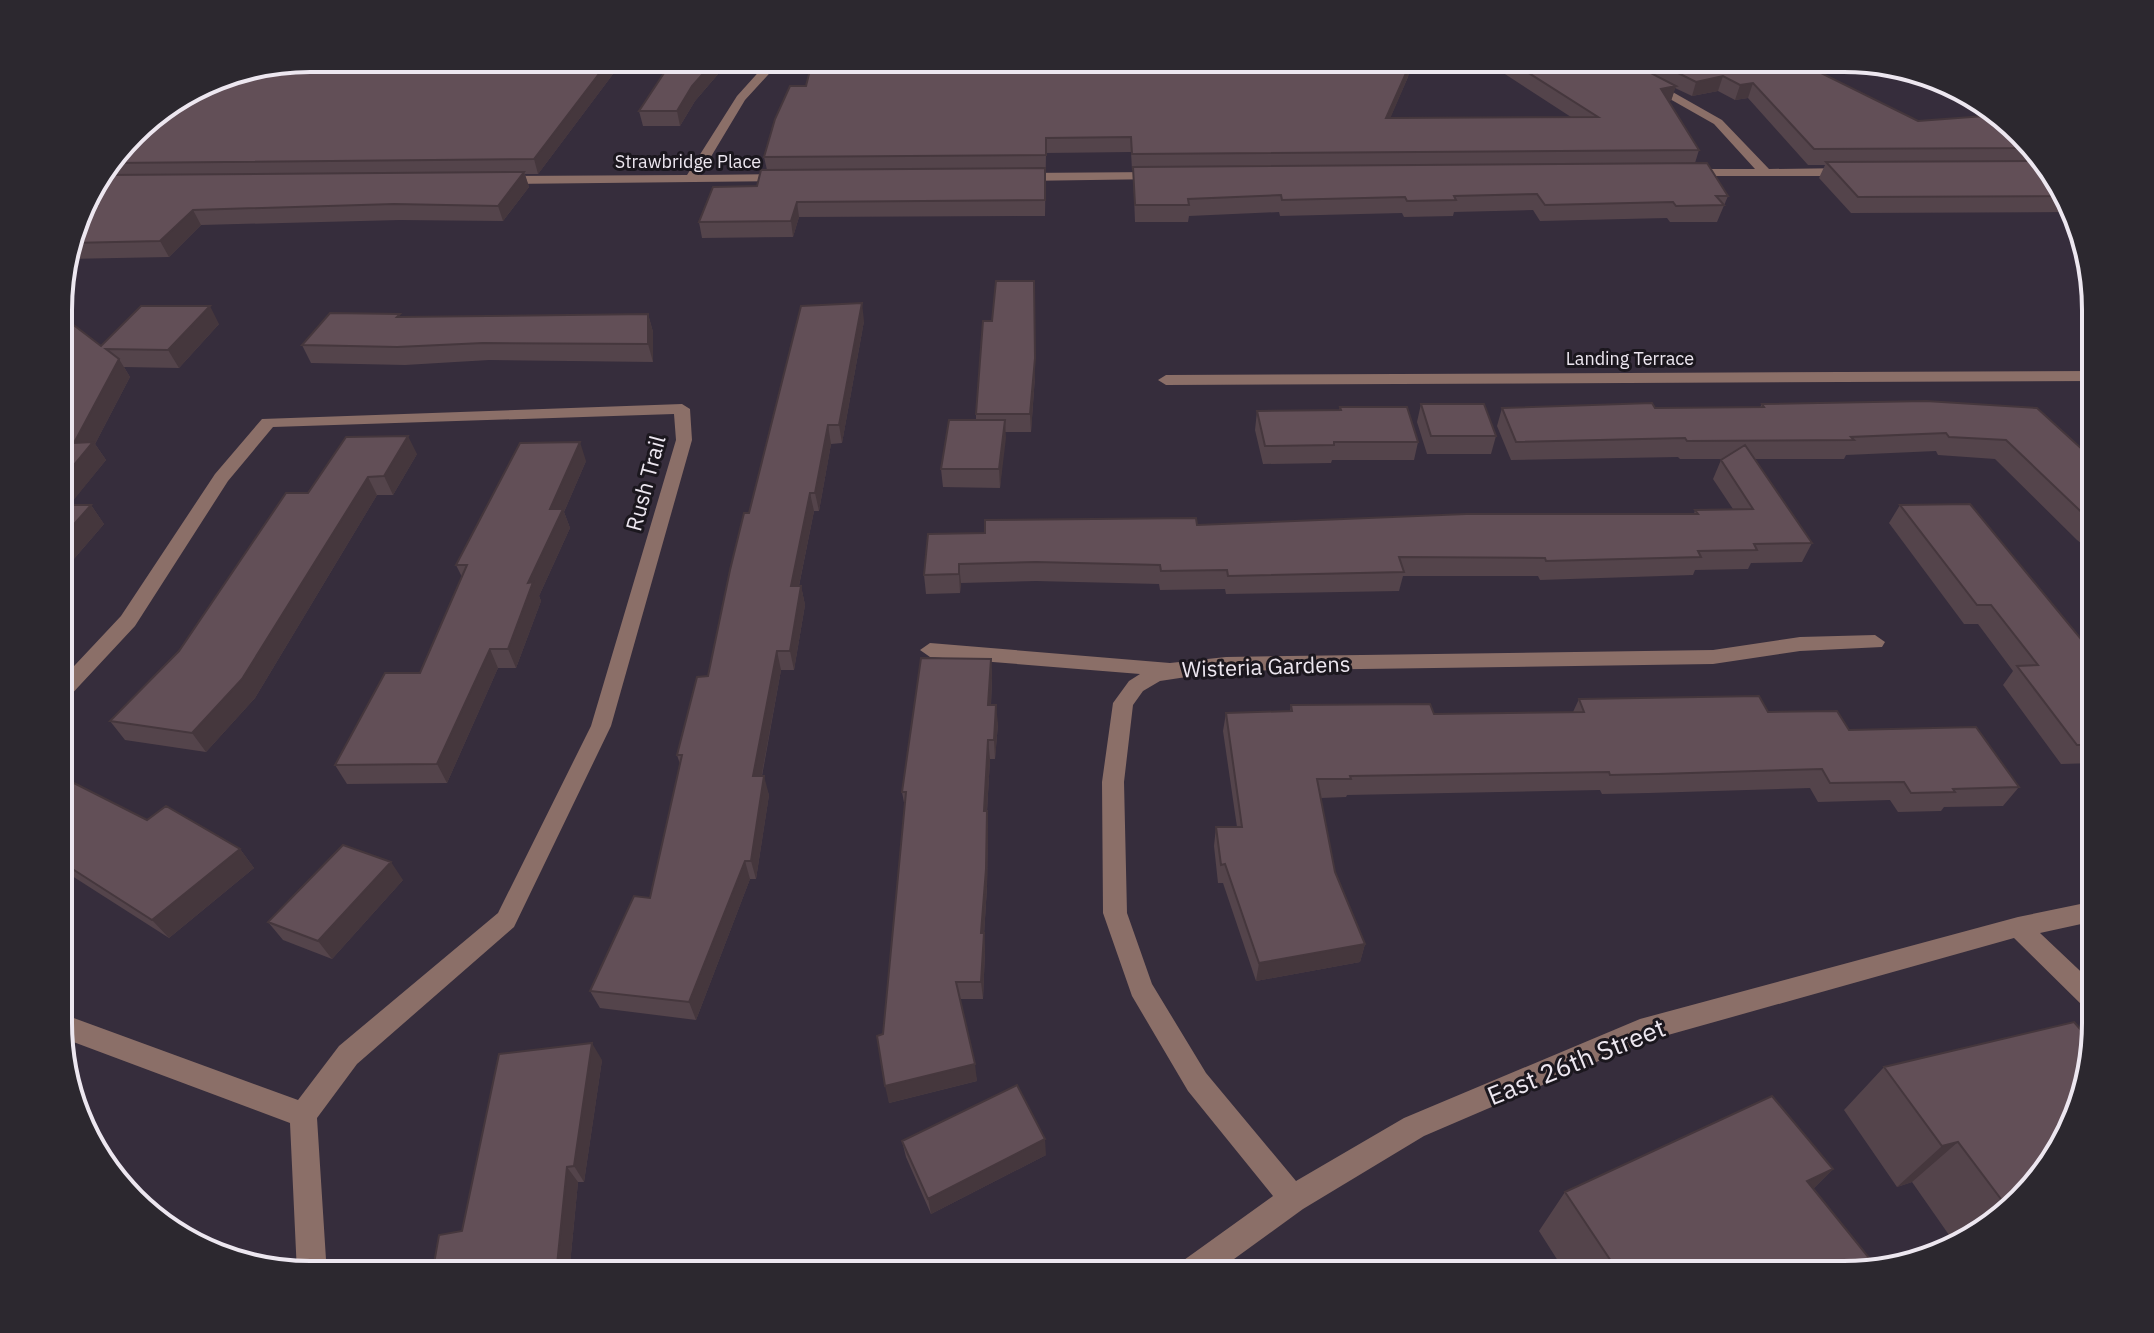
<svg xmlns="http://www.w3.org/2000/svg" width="2154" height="1333" viewBox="0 0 2154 1333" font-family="'IBM Plex Sans',sans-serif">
	<rect width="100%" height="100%" fill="#362d3c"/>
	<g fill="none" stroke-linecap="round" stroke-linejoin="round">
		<path fill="#8b6f68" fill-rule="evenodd" d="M771,58H837L842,61L837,64L777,65L745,100L700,175L785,174L791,178L789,181L501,184L495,180L501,176L687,175L737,96L765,65L593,66L589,65V61Z
			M300,60H385L390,63L385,66L279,64Z
			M1647,82H1655L1722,120L1769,169L1849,168L1855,172L1849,176H1685V170L1689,169H1755L1714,124L1647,86Z
			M1157,172L1161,173V179L1021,181L1015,177L1021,173Z
			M2095,371V381L1166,385L1158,380L1166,375Z
			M682,404L690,409L692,440L611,726L514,927L357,1064L317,1118L327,1275L297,1273L290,1123L60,1037V1013L298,1100L339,1046L498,913L591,726L676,440L674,414L273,427L228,481L135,626L67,699L60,701V681L121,616L215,474L262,419Z
			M1875,635L1885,642L1882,647L1800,651L1713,664L1226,671L1160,681L1143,691L1133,705L1124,782L1127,913L1152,984L1206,1073L1296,1181L1404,1118L1640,1019L2018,917L2095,901V921L2040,933L2095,985V1012L2086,1009L2014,938L1643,1042L1424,1136L1303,1209L1212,1275H1172L1177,1265L1273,1196L1188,1091L1132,996L1103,913L1102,782L1113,703L1129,681L1140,674L930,657L920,650L930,643L1170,663L1226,657L1713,650L1800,637Z"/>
	</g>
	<path fill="#54444b" d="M674,58H723L725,66L695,101L680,126H643L639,111Z
		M813,58H1405L1400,64L1411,62L1408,77L1390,118L1571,117L1488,63L1489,58H1773L1918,121L1998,115L2062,184L2071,212L1851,213L1819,178L1825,165H1808L1748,98L1735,100L1718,91L1692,96L1675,88L1671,101H1669L1699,150L1695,163L1728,196L1717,222H1670L1667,218L1540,221L1533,210L1454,212L1453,216L1404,217L1402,213L1280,216L1279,212L1189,216L1188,222H1135L1133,170H1132L1131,152L1046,153L1045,216L799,217L793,237L702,238L699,222L757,186L767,170L764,157L806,86Z
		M285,63L287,66H619L538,174H525L529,187L503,221L400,220L201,225L169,257L66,259L76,226L80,222H77L84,198L143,121Z
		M648,314L653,332V362L489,360L405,365L311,363L302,345L401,317Z
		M864,321L842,443L831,444L819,511H814L799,586H801L805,605L794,670H781L762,776L769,795L756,879H750L696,1020L600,1008L590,991L650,898L680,764L677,755L708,676L749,513Z
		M60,323L101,346L219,324L179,368L124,367L130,377L95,444L106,460L69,505H91L104,524L60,575Z
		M1035,376L1031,432H1005L1000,488L943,487L941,469L976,420V414Z
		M1926,401L2095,461V554L2077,540L1995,459L1938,455L1936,451L1846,455L1844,459H1755L1812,543L1802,562L1751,563L1748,569L1695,570L1693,575L1540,580L1538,576H1403L1399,591L1226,594L1225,589L1160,590L1159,584L1036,581L961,583L960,593L926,594L924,575L985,533L1197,525L1694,514L1695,510L1733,509L1713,479L1721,460L1723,459H1680L1678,457L1511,460L1497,426L1502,408L1760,407L1762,404Z
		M1421,404L1496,436L1491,454H1427L1417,422Z
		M1340,407L1418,442L1414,460H1332L1331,463L1263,464L1255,430L1257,411L1339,410Z
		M417,454L393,495H377L255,698L206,752L125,740L110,721L179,651L308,493Z
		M586,461L564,512L570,528L539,596L541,601L516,668H498L447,783L347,784L335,765L420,673L462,577L456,565Z
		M1900,505L2095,656V763L2061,764L2003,685L2013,671L1978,624H1964L1889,523Z
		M991,659L992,678L991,705L998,724L995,759H990L987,812L988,830L987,887L984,935L985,951L983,999H960L977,1081L889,1103L883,1034L905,808L902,792Z
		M1579,699L1768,712L1849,730L2019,787L2003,806L1944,807L1941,811L1898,812L1890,800L1818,802L1810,788L1649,793L1602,794L1600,790L1347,795L1346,797L1321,798L1335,872L1365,944L1360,962L1256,981L1223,883H1218L1214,846L1216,827H1237L1223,731L1226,713L1290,711L1291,705L1434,714L1573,712Z
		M60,776L147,820L240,849L254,868L169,938L69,874L60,881Z
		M403,880L332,959L283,940L268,922Z
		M602,1060L584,1182H578L569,1275H432L462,1231Z
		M1884,1067L2054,1163L1970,1241L1956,1245L1912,1182L1897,1187L1844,1110Z
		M902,1141L1046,1155L931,1214L906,1157Z
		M1833,1169L1813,1189L1860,1274L1567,1275L1539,1231L1565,1192Z"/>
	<path fill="#45373d" d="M611,58H617L619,66L538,174L534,159Z
		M717,58H723L725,66L695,101L680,126L677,111L692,86Z
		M1397,58H1405L1389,80L1392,66Z
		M1411,62L1408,77L1384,133L1386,118Z
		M285,63L287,67H266Z
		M1723,76L1718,91L1692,96L1696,82Z
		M1753,83L1748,98L1735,100L1740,85Z
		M1676,86L1671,101L1656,104L1661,89Z
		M524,172L529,187L503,221L498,206Z
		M797,202L799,217L793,237L791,221Z
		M193,210L201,225L169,257L160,241Z
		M1034,281L1035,376L1031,432L1030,414Z
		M862,303L864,321L842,443L839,425Z
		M210,306L219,324L179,368L168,350Z
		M648,314L653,332V362L648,344Z
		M119,359L130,377L95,444L106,460L64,512L60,507V482L74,443Z
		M1005,420L1006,438L1000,488L999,469Z
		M828,425L831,444L819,511L815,493Z
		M408,436L417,454L393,495L384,476Z
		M580,442L586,461L564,512L570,528L539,596L541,601L516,668L508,649L550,509Z
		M368,477L377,495L255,698L206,752L192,733Z
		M810,493L814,511L795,605L791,586Z
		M91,505L104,524L60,575V540Z
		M959,564L961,583L960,593L959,574Z
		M801,586L805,605L794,670L790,651Z
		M490,649L498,668L447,783L437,764Z
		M777,651L781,670L758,795L753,776Z
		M991,659L992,678L990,724L988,705Z
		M996,705L998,724L995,759L994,740Z
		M988,740L990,759L987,811L988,830L987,887L984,935L985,951L983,999L981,982V933L984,811Z
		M764,776L769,795L756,879L751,861Z
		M240,849L254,868L169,938L152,920Z
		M745,861L750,879L696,1020L689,1002Z
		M391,862L403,880L332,959L318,941Z
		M60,865L69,874L60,881Z
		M1365,944L1360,962L1256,981L1259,963Z
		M592,1043L602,1060L584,1182L574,1166Z
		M975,1064L977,1081L889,1103L885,1086Z
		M1045,1139L1046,1155L931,1214L928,1199Z
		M1958,1142L1912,1182L1897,1187L1942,1146Z
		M567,1167L578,1182L569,1275H556Z
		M1833,1169L1793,1209L1807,1181Z
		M1637,1262L1626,1275H1614L1617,1270Z"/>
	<path fill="#624f57" stroke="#45373d" stroke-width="2" d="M365,58H611L534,159L111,163L143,121L214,77L266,67L357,65Z
		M674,58H717L692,86L677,111H639Z
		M813,58H1397L1392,66L1411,62L1386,118L1598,117L1505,58H1622L1676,86L1661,89L1699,150L1132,154L1131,137L1046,138V155L764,157L775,119L790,86H806Z
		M1648,58H1773L1796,68L1809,67L1918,121L1998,115L2028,148L1814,149L1753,83L1740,85L1723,76L1696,82Z
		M2041,161L2062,184L2066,196L1858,197L1826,162Z
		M1707,163L1728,196H1716L1724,205L1676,206L1673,202L1545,205L1537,194L1454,196L1456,200L1407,201L1405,197L1282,200L1281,195L1188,199L1189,205H1135L1133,167Z
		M1045,168V200L797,202L791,221L699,222L713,187L757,186L761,170Z
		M524,172L498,206L394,204L193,210L160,241L71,243L76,226L97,206H82L84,198L102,175Z
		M996,281H1034L1035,358L1030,414H976L983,321H992Z
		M862,303L839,425H828L815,493H810L791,586H801L790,651H777L753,776H764L751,861H745L689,1002L590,991L634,896L650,898L682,755H677L697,677L708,676L730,570L744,513H749L801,306Z
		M141,306H210L168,350L106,349L119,359L74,443L93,442L60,482V323L67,320L101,346Z
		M330,313L400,314L397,317L648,314V344L483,343L397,347L302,345Z
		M1926,401L2037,408L2095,461V525L2006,440L1949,437L1946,433L1851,437L1854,440L1687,441L1685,438L1516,442L1502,408L1652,403L1655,408L1764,407L1762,404Z
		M1421,404H1484L1496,436H1431Z
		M1340,407H1407L1418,442H1334V445L1265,446L1257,411L1341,410Z
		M949,420H1005L999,469H941Z
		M408,436L384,476L368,477L242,679L192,733L110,721L179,651L286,493H308L346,437Z
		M580,442L550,509H563L528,583L533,582L508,649H490L437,764L335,765L385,673H420L467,565H456L520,443Z
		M1745,445L1812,543L1754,544L1757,550L1698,551L1701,557L1546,561L1545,558L1399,557L1404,572L1228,576L1227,570L1161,571L1160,565L1036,562L959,564V574L924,575L928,534L985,533V520L1196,518L1197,525L1466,514H1698L1695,510L1753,509L1721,460Z
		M1970,504L2095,656V745H2077L2017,666L2038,665L1991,605H1977L1900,505Z
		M60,505H91L60,540Z
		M921,658L991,659L988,705H996L994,740H988L984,811H987L986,869L981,933H984L981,982H956L975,1064L885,1086L877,1036L883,1034L906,792H902Z
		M1759,696L1768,712L1837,711L1849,730L1976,727L2019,787L1953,789L1955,792L1911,793L1904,782L1830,783L1822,769L1658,774L1610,775L1609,772L1350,776L1351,779H1317L1335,872L1365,944L1259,963L1225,864L1221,865L1216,827H1242L1226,713L1292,711L1291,705L1430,704L1434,714L1584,712L1579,699Z
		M60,776L147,820L166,806L240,849L152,920L60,861Z
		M343,845L391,862L318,941L268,922Z
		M2074,1022L2094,1045L2054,1163L2007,1207L1958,1142L1942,1146L1884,1067Z
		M592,1043L574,1166L567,1167L556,1275H432L439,1235L462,1231L499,1054Z
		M1017,1085L1045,1139L928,1199L902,1141Z
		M1772,1096L1833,1169L1807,1181L1878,1269L1860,1274L1646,1275L1637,1262L1617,1270L1565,1192Z
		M1433,1265L1442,1275H1422Z"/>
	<g text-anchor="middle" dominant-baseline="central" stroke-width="6" stroke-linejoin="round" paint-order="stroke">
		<g font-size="18" fill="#ede7f0" stroke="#1b171e">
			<text x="688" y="161">Strawbridge Place</text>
			<text x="1630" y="358">Landing Terrace</text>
		</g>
		<g font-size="22" fill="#ede7f0" stroke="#1b171e">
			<text transform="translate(645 483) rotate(-75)">Rush Trail</text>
			<text transform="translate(1266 666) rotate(-2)">Wisteria Gardens</text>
		</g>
		<g font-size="26" fill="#ede7f0" stroke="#1b171e">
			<text transform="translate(1576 1061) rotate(-22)">East 26th Street</text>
		</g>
	</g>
	<path d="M0 0H2154V1333H0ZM310 72H1844A238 238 0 0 1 2082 310V1023A238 238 0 0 1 1844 1261H310A238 238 0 0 1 72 1023V310A238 238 0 0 1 310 72Z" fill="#2c282f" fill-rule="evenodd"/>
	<path fill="none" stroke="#ede7f0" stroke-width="4" d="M310 72H1844A238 238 0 0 1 2082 310V1023A238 238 0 0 1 1844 1261H310A238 238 0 0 1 72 1023V310A238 238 0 0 1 310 72Z"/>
</svg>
